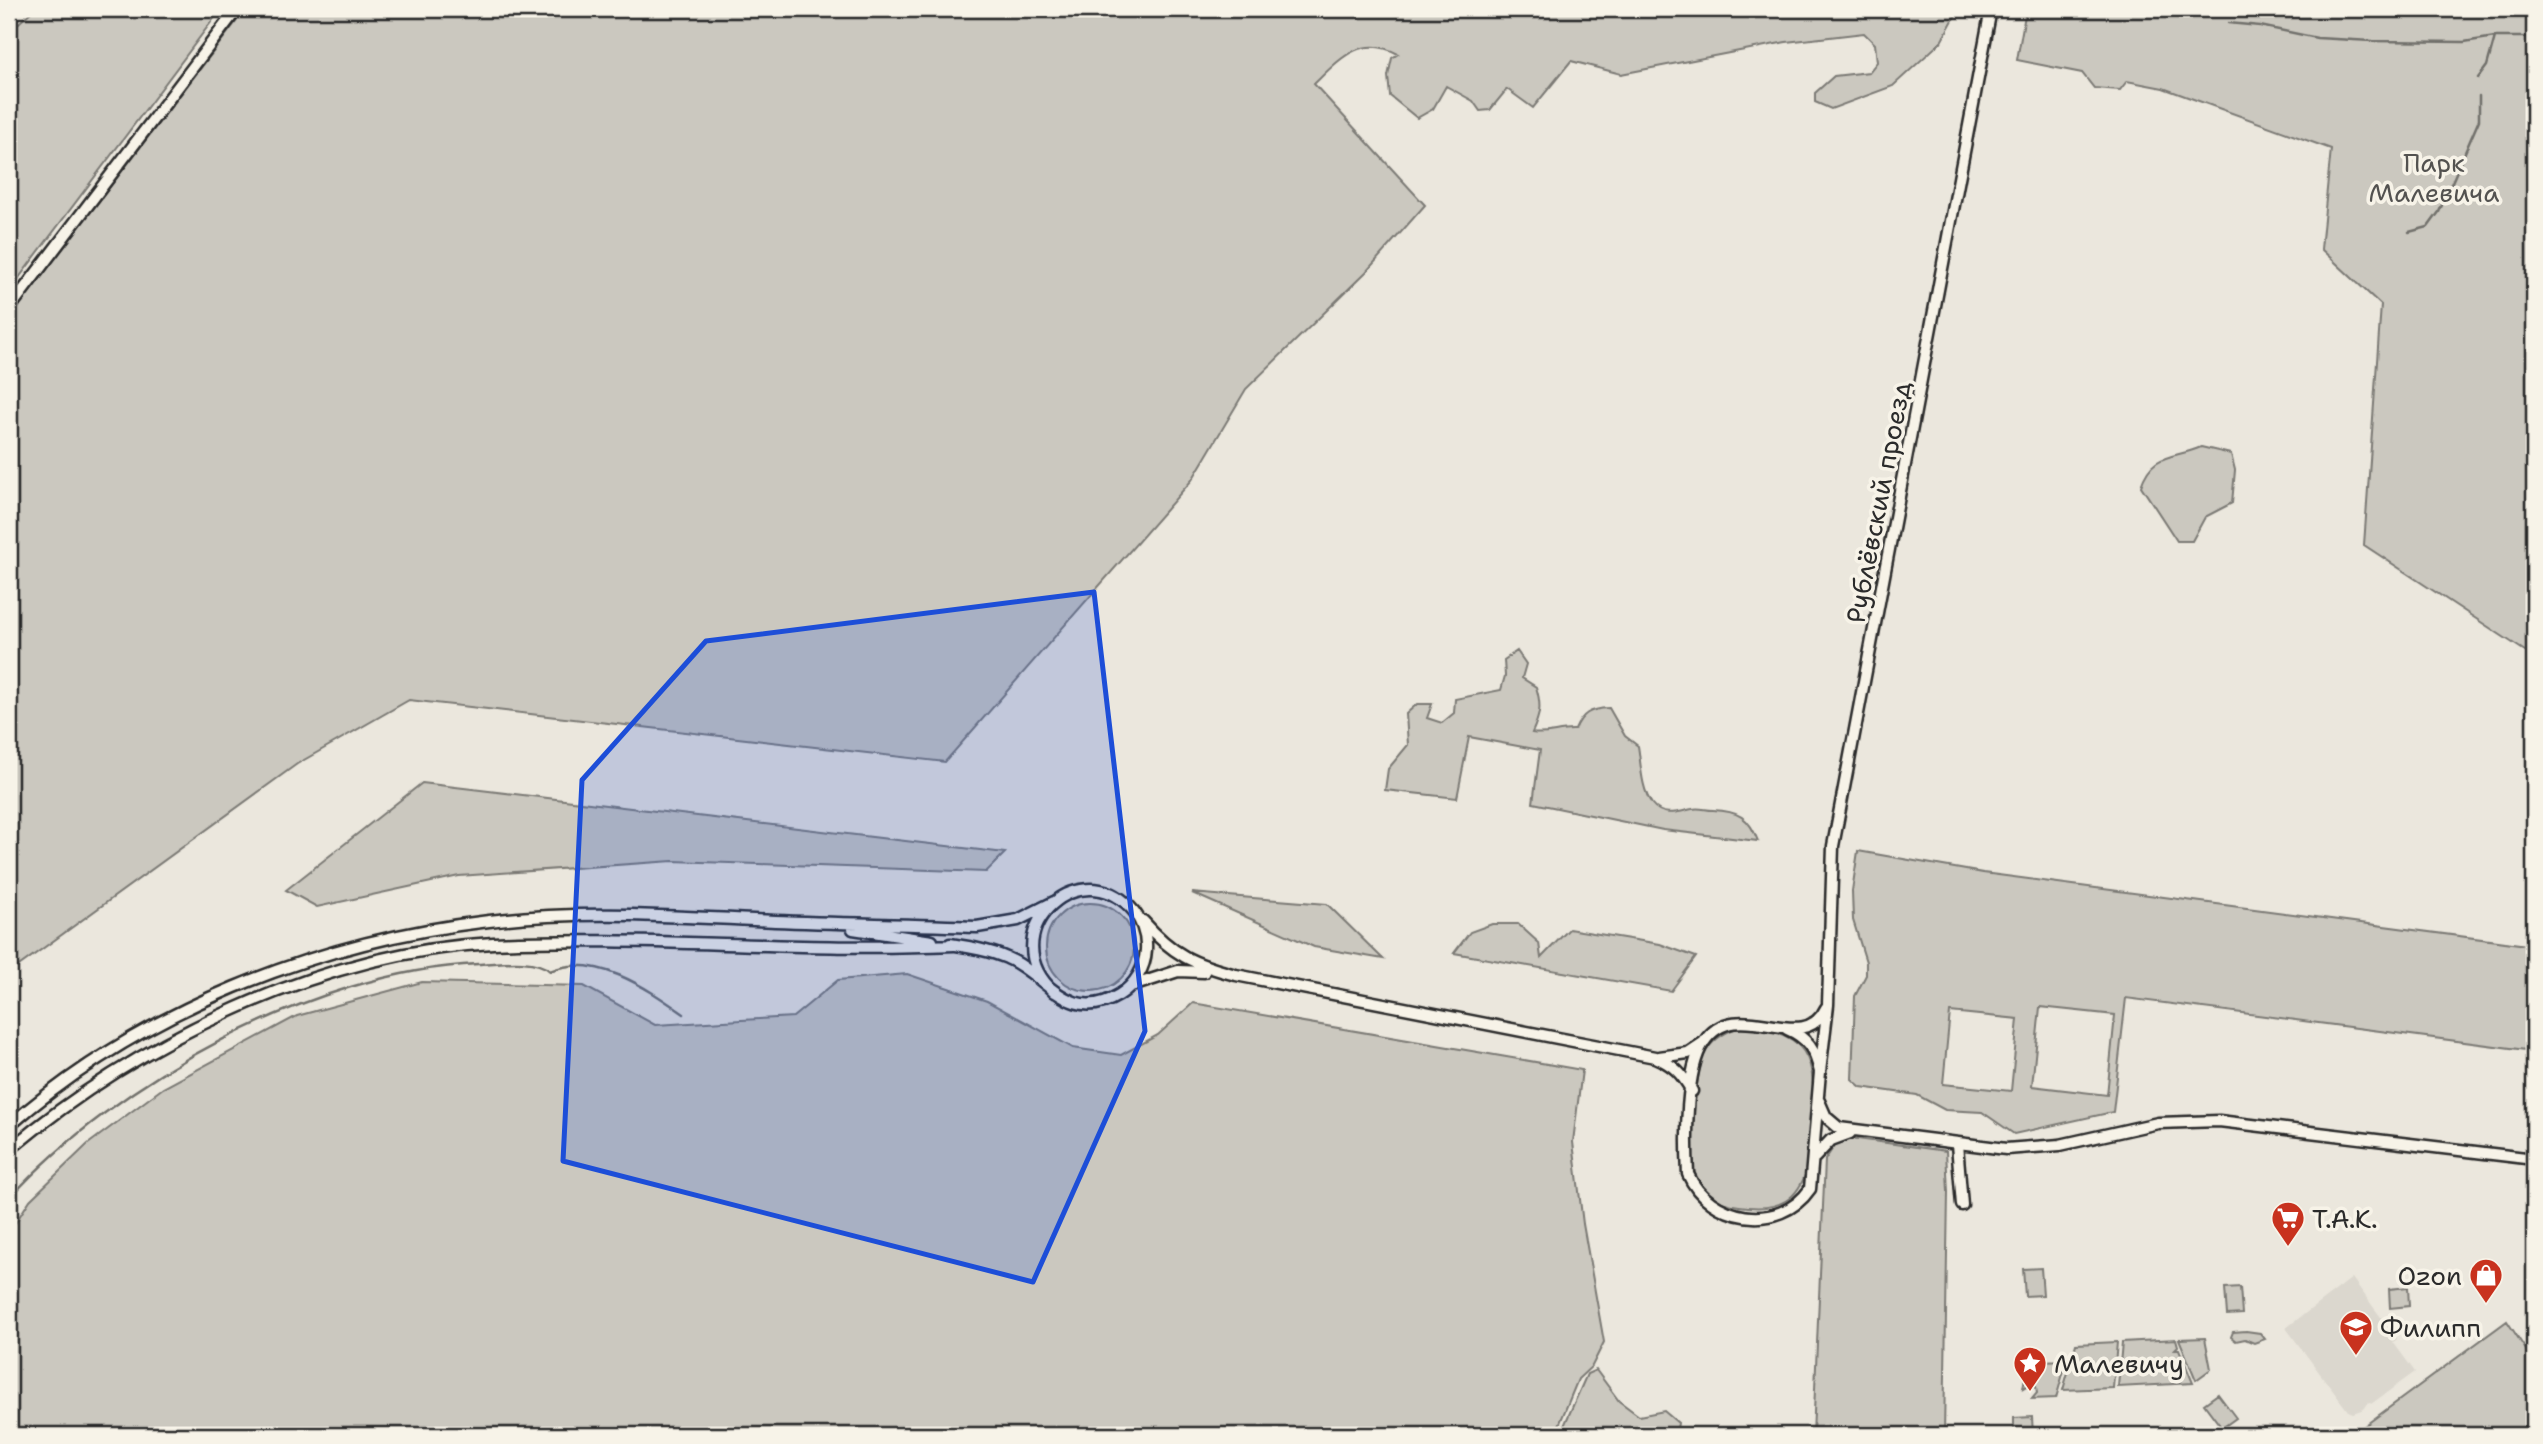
<svg xmlns="http://www.w3.org/2000/svg" width="2543" height="1444" viewBox="0 0 2543 1444" font-family="'Shantell Sans',sans-serif">
	<rect width="100%" height="100%" fill="#ebe7dd"/>
	<filter id="ink" filterUnits="userSpaceOnUse"><feTurbulence type="fractalNoise" baseFrequency=".0143" numOctaves="2"/><feDisplacementMap in="SourceGraphic" scale="14" xChannelSelector="R" yChannelSelector="G"/><feConvolveMatrix kernelMatrix="1 2 1 2 8 2 1 2 1" color-interpolation-filters="sRGB"/></filter>
	<g filter="url(#ink)">
		<path fill="#dbd7ce" d="M2352,1278L2397,1339L2393,1342L2415,1372L2371,1404L2369,1402L2364,1409L2353,1413L2348,1411L2286,1328Z"/>
		<path fill="#cbc8bf" stroke="#7b7a75" stroke-width="2" fill-rule="evenodd" d="M34,9H221L9,291V32Z
			M246,9H1959L1941,42L1893,86L1831,109L1815,102V93L1834,76L1869,72L1877,62L1875,44L1864,33L1786,42L1621,74L1571,61L1533,108L1507,89L1490,110L1480,111L1473,101L1446,86L1433,109L1417,118L1390,96L1388,76L1392,58L1398,54C1361,34 1340,59 1314,84L1425,205L1366,272L1246,389L1192,480L945,762L409,700L297,764L9,973V319Z
			M2026,9H2534V657L2364,545L2381,305L2321,249L2331,149L2163,88L2127,81L2120,90L2094,88L2082,73L2017,60Z
			M2201,447L2231,454L2235,470L2232,503L2205,517L2192,541H2177L2141,486C2152,452 2173,459 2201,447Z
			M1517,651L1526,664L1522,678L1536,687C1542,706 1540,715 1532,733C1547,736 1559,729 1575,730C1582,713 1590,709 1609,708L1625,736L1638,746C1641,763 1641,789 1652,804C1663,818 1678,812 1692,809C1699,807 1706,810 1713,810C1738,811 1749,817 1758,841L1663,830L1533,803L1540,750L1469,737L1457,798L1385,790L1388,769L1408,745L1406,714L1417,704H1432L1427,718L1442,723L1454,713L1455,699L1501,690L1505,676L1504,660Z
			M422,783L1005,853L986,872L673,861L459,876L317,907L286,890Z
			M1858,851L1983,873L2534,946V1051L2126,998L2113,1112L2014,1134L1982,1112L1945,1110L1917,1095L1861,1087L1852,1079L1855,996L1866,975V962L1853,920L1852,891ZM2040,1007L2115,1015L2107,1095L2032,1086ZM1950,1012L2018,1019L2011,1091L1943,1084Z
			M1192,893L1327,904L1383,959L1314,947Z
			M1046 947a44 44 0 1 1 88 0a44 44 0 1 1-88 0Z
			M1492,924H1518L1539,943L1541,958L1569,929L1660,944L1696,957L1671,991L1454,953L1470,932Z
			M907,974L987,1001L1073,1048L1121,1055L1158,1035L1193,1003L1582,1070L1573,1142L1583,1224L1604,1342L1592,1366L1578,1379L1555,1435H9V1233L30,1200L88,1144L163,1088L297,1016L422,982L584,986L655,1025L793,1017L838,980Z
			M1736,1028C1838,1026 1811,1096 1807,1169C1798,1200 1779,1210 1748,1207C1726,1205 1710,1201 1698,1182C1687,1166 1695,1072 1704,1055C1711,1041 1722,1034 1736,1028Z
			M1850,1138L1946,1151L1948,1192L1944,1435H1813L1825,1160L1835,1145Z
			M2041,1268L2043,1295L2025,1296L2023,1269Z
			M2240,1287L2242,1314L2227,1315L2225,1288Z
			M2408,1287L2409,1306L2390,1308L2389,1289Z
			M2507,1321L2534,1362V1435H2352Z
			M2246,1331L2260,1333L2265,1339L2254,1343L2245,1339L2236,1341L2231,1337L2233,1332Z
			M2205,1338L2211,1369L2196,1380L2179,1339Z
			M2176,1339L2178,1346L2175,1349H2179L2193,1383L2118,1387L2122,1342Z
			M2117,1342L2113,1388L2063,1390L2076,1344Z
			M2067,1360L2056,1398L2032,1399L2037,1393L2036,1386L2030,1384L2023,1388L2026,1372L2035,1375L2041,1371L2040,1361Z
			M1596,1370L1619,1401L1639,1416L1664,1411L1678,1423L1676,1435H1560L1587,1374Z
			M2218,1394L2236,1418L2222,1428L2204,1404Z
			M2032,1417L2033,1435H2014V1418Z"/>
		<g fill="none" stroke-linecap="round" stroke-linejoin="round">
			<path stroke="#72716c" stroke-width="2.5" d="M2228,23L2260,26L2317,38L2372,41L2464,42L2495,37H2534
				M2478,78L2487,66L2495,37
				M2409,232L2428,227L2439,212L2479,120V96
				M9,1199C117,1079 316,971 478,964C499,963 534,957 550,971C596,952 648,989 684,1014"/>
			<defs>
				<path id="minor" d="M9,309L237,9
					M1143,921C1173,955 1193,964 1236,975L1655,1057C1674,1065 1682,1074 1692,1091
					M853,929L932,941
					M950,944C969,947 989,950 1007,958C1045,973 1068,1026 1119,995C1135,985 1145,968 1146,950C1147,935 1141,918 1130,907C1076,852 992,936 1054,992
					M1135,985L1178,971L1204,972
					M1787,1029C1808,1038 1815,1050 1820,1072L1810,1189C1779,1234 1709,1222 1688,1174C1686,1141 1685,1070 1704,1042C1737,992 1803,1058 1826,1008
					M1659,1057L1688,1053L1703,1043
					M1820,1072L1828,1005L1833,846L1991,9
					M1819,1101L1826,1117L1839,1128L2006,1149L2060,1145L2158,1123L2219,1121L2534,1159
					M9,1126C141,1010 316,941 489,921C584,909 681,917 775,921C843,924 910,924 977,927L1018,920L1054,902
					M1957,1144L1962,1205
					M9,1150C140,1040 320,952 493,943C647,936 801,952 954,945
					M1815,1157L1831,1140L1850,1133"/>
			</defs>
			<use href="#minor" stroke="#2b2b2b" stroke-width="15"/>
			<use href="#minor" stroke="#f7f3e8" stroke-width="10"/>
		</g>
	</g>
	<path fill="#1d4ed8" fill-opacity="0.2" stroke="#1d4ed8" stroke-width="5" stroke-linejoin="round" d="M1094,592L1145,1031L1033,1282L563,1161L582,780L706,641Z"/>
	<defs>
		<symbol id="supermarket-pin" viewBox="-11 -11 22 30"><path d="M0 17L-7.5 6A9.5 9.5 0 1 1 7.5 6Z" fill="#c8321e" stroke="#f7f3e8"/><path d="M-6-5.5h2.5l.6 2H6L4.5 2H-2.5L-4.4-4H-6ZM-1.5 3.2a1.3 1.3 0 1 0 .1 0ZM3 3.2a1.3 1.3 0 1 0 .1 0Z" fill="#fff"/></symbol>
		<symbol id="shop-pin" viewBox="-11 -11 22 30"><path d="M0 17L-7.5 6A9.5 9.5 0 1 1 7.5 6Z" fill="#c8321e" stroke="#f7f3e8"/><path d="M-5-2.5h2.3a2.7 3.5 0 0 1 5.4 0H5L5.5 6h-11ZM-1.5-2.5h3a1.5 2.3 0 0 0-3 0Z" fill="#fff"/></symbol>
		<symbol id="school-pin" viewBox="-11 -11 22 30"><path d="M0 17L-7.5 6A9.5 9.5 0 1 1 7.5 6Z" fill="#c8321e" stroke="#f7f3e8"/><path d="M0-5L7-2L0 1L-7-2ZM-4 1L0 2.5L4 1V4Q0 6-4 4Z" fill="#fff"/></symbol>
		<symbol id="sight-pin" viewBox="-11 -11 22 30"><path d="M0 17L-7.5 6A9.5 9.5 0 1 1 7.5 6Z" fill="#c8321e" stroke="#f7f3e8"/><path d="M0-6L1.8-2.2L6-1.7L2.9 1.2L3.7 5.4L0 3.3L-3.7 5.4L-2.9 1.2L-6-1.7L-1.8-2.2Z" fill="#fff"/></symbol>
	</defs>
	<g fill-rule="evenodd">
		<use href="#supermarket-pin" x="2269" y="1199" width="38" height="52"/>
		<use href="#shop-pin" x="2467" y="1256" width="38" height="52"/>
		<use href="#school-pin" x="2337" y="1308" width="38" height="52"/>
		<use href="#sight-pin" x="2011" y="1344" width="38" height="52"/>
	</g>
	<g text-anchor="middle" dominant-baseline="central" stroke-width="7" stroke-linejoin="round" paint-order="stroke">
		<g font-size="26" fill="#535250" stroke="#f7f3e8">
			<text x="2434" y="162">Парк<tspan x="2434" dy="30">Малевича</tspan></text>
		</g>
		<g font-size="26" fill="#2b2b2b" stroke="#f7f3e8">
			<text transform="translate(1878 502) rotate(-79)">Рублёвский проезд</text>
		</g>
		<g font-size="26" fill="#2b2b2b" stroke="#f7f3e8" text-anchor="start">
			<text x="2312" y="1218">Т.А.К.</text>
			<text x="2462" y="1275" text-anchor="end">Ozon</text>
			<text x="2380" y="1327">Филипп</text>
			<text x="2054" y="1363">Малевичу</text>
		</g>
	</g>
	<rect width="2543" height="1444" fill="none" stroke="#f7f3e8" stroke-width="35"/>
	<rect x="18" y="18" width="2508" height="1409" fill="none" stroke="#2b2b2b" stroke-width="2.5" filter="url(#ink)"/>
</svg>
